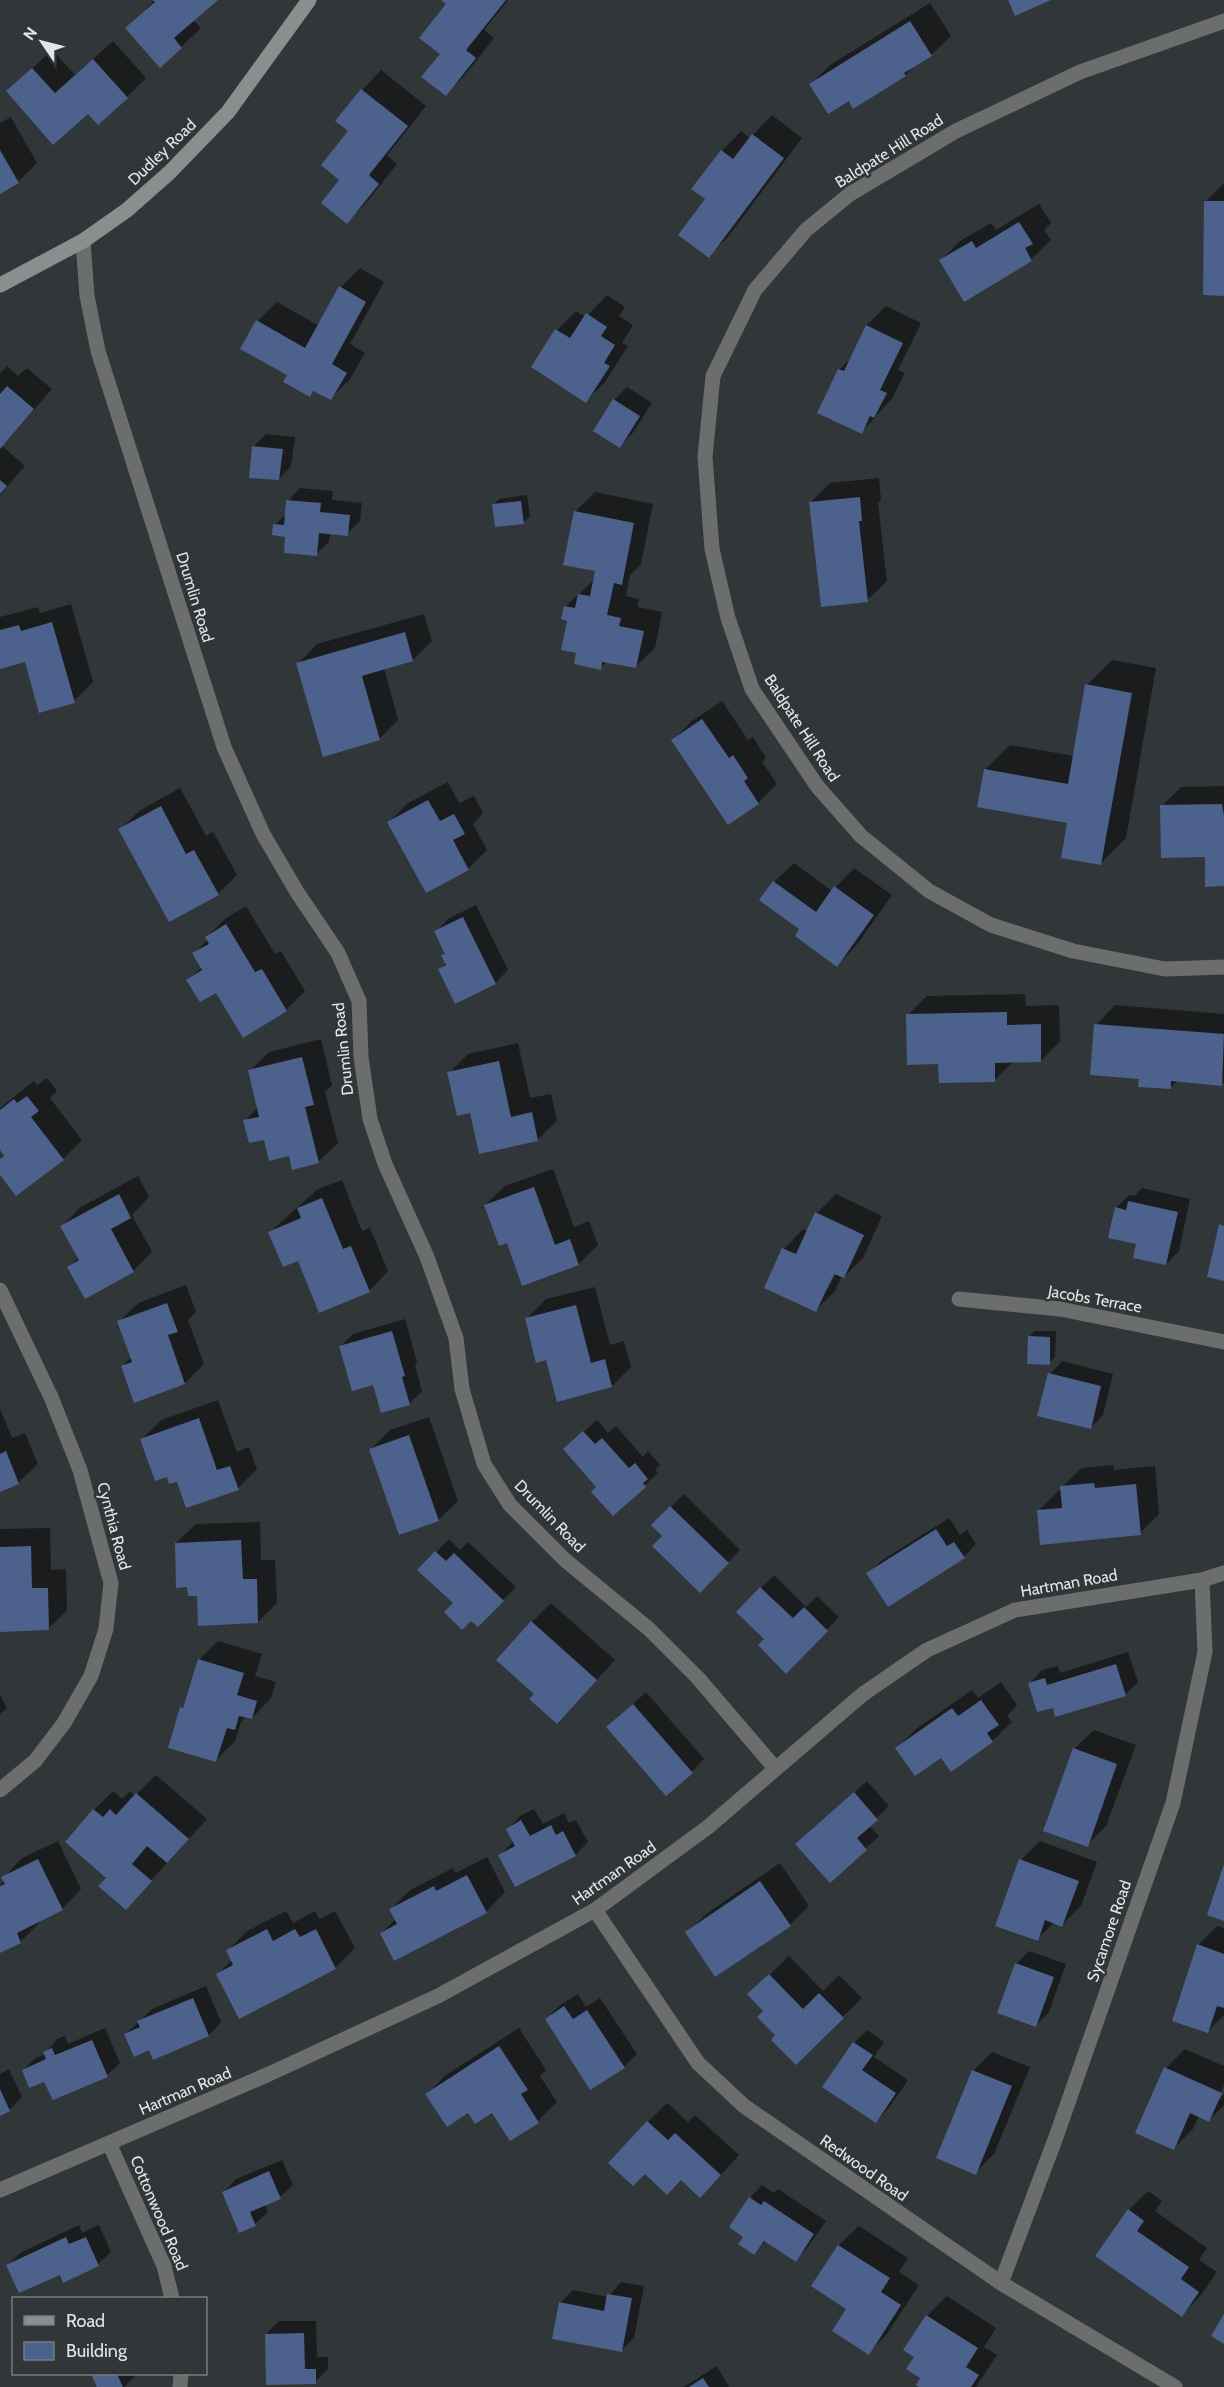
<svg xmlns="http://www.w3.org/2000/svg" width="1224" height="2387" viewBox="0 0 1224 2387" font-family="Cabin,sans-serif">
	<rect width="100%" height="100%" fill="#313638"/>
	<path fill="#0007" fill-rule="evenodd" d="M155,0H215L193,20L201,28L181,47L146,9Z
		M443,0H508L484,30L494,38L465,75L446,94L442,54L448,3Z
		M930,3L951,36L931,55L917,64L905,75L854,107L849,99L811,84L830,65Z
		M113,41L146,78L127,97L88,112L8,91L52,50L75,75Z
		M381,70L426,106L387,155L397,164L366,203L347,222L341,180L350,131L337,121L362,90Z
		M772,115L802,138L728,237L708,256L707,199L693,188L722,151L741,131L750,138Z
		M11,117L37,163L18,182L0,192V123Z
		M1224,183V294L1205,202Z
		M1039,204L1051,223L1044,230L1051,240L1031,259L965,300L941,260L960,241L991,223L996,230Z
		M360,268L384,282L350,344L365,353L350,379L331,398L315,390L310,395L289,375L258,321L277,302L319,326L341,287Z
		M607,295L625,307L619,316L633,325L622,343L628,346L605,382L586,401L557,330L576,311L586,317Z
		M886,306L921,323L898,370L905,373L893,397L861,433L819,412L840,369L852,357L867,325Z
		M7,366L18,376L27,368L52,389L2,446L25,466L0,495V373Z
		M627,387L652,403L632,434L620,446L614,400Z
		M266,434L295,437L291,466L279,479L253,447Z
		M879,478L881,500L878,503L887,581L867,600L811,502L830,483Z
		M300,488L333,491L332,500L362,503L360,521L347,534L330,533L329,542L316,554L275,525L287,513L288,501Z
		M595,492L653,504L641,564L630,575L626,596L639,599L637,607L662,612L655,648L635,667L607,661L600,668L578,652L565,607L595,579L597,570L576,511Z
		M527,495L530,516L524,522L493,505L499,499Z
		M71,604L93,682L74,701L26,660L0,667V617L38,607L40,613Z
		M424,614L432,641L413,660L384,668L398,720L379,739L298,664L317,644Z
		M1112,660L1156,668L1126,838L1101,863L1069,822L985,770L1010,745L1074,756L1087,685Z
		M722,701L748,740L753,737L766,758L762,762L777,784L758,803L673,740L692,721Z
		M448,782L459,803L474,796L483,813L473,824L487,850L468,869L389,822L408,803Z
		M1224,786V885L1206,856L1162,806L1181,787Z
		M180,788L206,836L213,832L237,875L218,894L120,830L139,811Z
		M794,863L832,891L854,868L892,895L856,946L837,965L801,929L774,882Z
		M476,905L508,970L495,983L440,969L447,962L443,956L446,953L436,931L449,918Z
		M246,906L275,954L281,951L305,991L286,1010L216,991L188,980L202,967L194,954L208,939L207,937L226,918Z
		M1025,994L1026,1006L1059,1005L1060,1041L1041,1061H1014L994,1081L940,1063L908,1015L927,996Z
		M1115,1005L1224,1014V1082L1221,1084L1178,1080L1170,1088L1140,1077L1096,1025Z
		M321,1039L332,1085L325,1092L338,1143L318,1162L290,1155L245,1121L258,1107L250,1071L269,1052Z
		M518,1043L530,1098L551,1094L557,1121L537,1140L471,1111L449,1073L468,1054Z
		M47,1078L57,1091L50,1098L82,1140L63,1159L0,1173V1159L5,1154L0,1148V1108L34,1081L37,1085Z
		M553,1169L574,1227L589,1221L598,1245L579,1264L523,1284L508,1241L485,1205L505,1186Z
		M138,1176L149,1197L132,1215L152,1252L133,1271L69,1267L79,1257L62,1226L81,1207Z
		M342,1180L362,1231L370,1228L388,1271L369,1291L298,1259L270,1232L318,1189Z
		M1142,1188L1190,1199L1179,1251L1166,1264L1138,1243L1116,1208L1129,1195L1134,1196Z
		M836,1194L882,1216L863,1258L844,1277L842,1276L835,1291L816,1310L766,1287L784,1249L803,1229L808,1232L817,1213ZM836,1266L839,1267L828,1289H825Z
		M186,1285L196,1312L188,1320L204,1364L185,1383L135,1401L123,1366L131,1357L119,1322L138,1303Z
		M595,1287L610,1345L624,1341L631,1367L612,1386L547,1358L526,1319L546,1299Z
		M405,1319L417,1362L415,1365L422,1391L410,1403L374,1383L341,1346L353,1334Z
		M1035,1331H1056L1055,1357L1049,1363L1029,1337Z
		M1062,1361L1113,1374L1103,1415L1090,1428L1050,1374Z
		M218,1400L237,1452L249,1447L257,1469L238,1488L178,1480L168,1475L142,1439L161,1420Z
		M0,1409L12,1438L25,1433L38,1464L18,1483L0,1490Z
		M429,1417L458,1501L438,1520L371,1449L390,1430Z
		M597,1420L608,1433L616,1426L643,1457L648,1451L660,1465L655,1470L658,1473L613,1514L598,1487L578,1437Z
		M1113,1465L1114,1470L1155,1466L1159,1514L1140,1533L1038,1511L1058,1491H1062V1487L1081,1468Z
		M684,1494L740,1550L700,1591L664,1536L653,1525Z
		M949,1518L960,1535L967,1530L976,1544L964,1557L868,1574L881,1561Z
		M260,1522L261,1560H275L277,1603L258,1622L198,1594L176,1543L196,1524Z
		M50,1528L51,1570L66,1569L67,1610L48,1629L0,1630V1529Z
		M449,1539L460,1550L468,1542L516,1587L478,1625L420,1570Z
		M774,1575L806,1607L817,1596L839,1617L786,1672L766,1639L738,1612Z
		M551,1603L615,1660L557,1722L536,1694L532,1622Z
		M218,1641L262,1654L255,1676L276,1682L271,1698L252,1718L247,1716L241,1722L235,1741L216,1760L181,1708L187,1703L199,1660Z
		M1128,1652L1138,1682L1125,1695L1054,1706L1030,1683L1042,1670L1058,1666L1060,1673Z
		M1001,1682L1017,1705L1007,1716L1012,1722L992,1741L951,1770L941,1756L897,1748L916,1729L972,1690L978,1698Z
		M646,1692L704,1759L692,1772L621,1715Z
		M0,1694L7,1708L0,1714Z
		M1094,1730L1136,1745L1106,1826L1087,1845L1074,1749Z
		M156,1775L207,1819L126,1908L108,1877L94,1810L113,1791L122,1799L130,1791L135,1796Z
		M867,1781L889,1806L869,1825L879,1836L830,1881L810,1831Z
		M534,1809L543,1824L564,1813L569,1823L576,1820L588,1842L575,1855H500L514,1841L508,1829L520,1816Z
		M58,1841L81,1889L62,1909L39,1920L40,1922L20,1942L0,1952V1885L5,1881L3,1878L22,1858Z
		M1040,1841L1097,1862L1081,1906L1062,1925L1055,1922L1037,1939L1021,1860Z
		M487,1857L505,1892L486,1912L381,1933L396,1919L391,1909L410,1890L453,1868L455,1873Z
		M780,1863L809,1906L790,1925L687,1933L706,1914Z
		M286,1911L293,1923L315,1911L319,1919L335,1911L355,1948L336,1967L240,2017L218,1974L232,1960L227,1951L247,1931Z
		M1217,1926L1224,1928V2015L1208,2031L1198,1945Z
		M1029,1951L1066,1964L1049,2012L1036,2025L999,2012L1017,1963Z
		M789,1956L823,1991L839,1975L862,1998L796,2063L777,2035L765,2010L750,1994Z
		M206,1986L221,2022L209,2035L154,2058L150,2048L126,2034L152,2009Z
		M578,1994L586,2007L600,1998L637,2054L624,2067L546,2019L559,2006Z
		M105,2028L120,2063L107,2075L45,2080L23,2070L36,2058L45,2054L57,2039L65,2036L68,2044Z
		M519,2028L546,2070L540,2076L557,2102L538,2121L511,2139L492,2111H469L427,2094L446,2075Z
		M867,2030L884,2042L874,2057L908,2080L888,2109L876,2121L854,2043Z
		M1185,2049L1224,2066V2085L1218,2099H1221L1224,2093V2105L1209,2120L1199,2116L1193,2129L1174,2148L1166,2068Z
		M992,2052L1030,2067L994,2154L975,2173L973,2071Z
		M9,2069L22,2097L9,2110L0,2114V2074Z
		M667,2103L688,2122L695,2115L739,2155L719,2177L681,2178L648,2122Z
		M282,2160L293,2185L280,2197L265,2204L268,2212L255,2224L240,2231L224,2192L236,2179Z
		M762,2185L774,2193L778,2189L826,2221L808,2247L795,2260L766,2241L754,2253L746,2236L750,2198Z
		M1148,2191L1162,2201L1155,2211L1207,2248L1199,2260L1217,2272L1201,2295L1182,2315L1097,2256L1129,2210Z
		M79,2225L82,2233L99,2225L111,2252L98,2264L64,2281L60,2273L8,2265L20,2253Z
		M859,2226L908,2258L899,2272L919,2285L887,2334L868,2353L848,2308L813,2286L839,2245Z
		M621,2282L644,2286L634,2338L621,2351L560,2303L573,2290L608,2297Z
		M947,2296L996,2328L984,2347L997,2355L976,2387H922V2378L916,2357L905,2350L928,2315Z
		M279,2321H316L317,2357H328V2369L315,2382L266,2334Z
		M717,2366L729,2387H683L685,2386Z
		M93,2374H135L136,2375L124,2387H99Z"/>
	<path fill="#4d618d" d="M153,0H218L174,38L182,48L160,68L125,28L155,2Z
		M441,0H506L466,50L476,58L446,96L421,77L440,54L419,38L446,4Z
		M1008,0H1051L1015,16Z
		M910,21L932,56L904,73L906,76L853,109L849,101L828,114L809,84Z
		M93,59L128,98L98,125L88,114L53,145L6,91L32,68L55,93Z
		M361,89L408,126L369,175L379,184L347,224L321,203L339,180L321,165L348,131L335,121Z
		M752,134L784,158L709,258L678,235L705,199L691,189L721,150L733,159Z
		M0,150L19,183L0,194Z
		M1204,201H1224V296L1203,295Z
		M1019,222L1033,244L1025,248L1032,261L964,302L939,260L972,241L976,248Z
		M339,286L366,302L332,364L347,373L331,400L313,391L310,397L283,382L287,375L240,349L256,320L305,348Z
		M586,313L607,327L601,336L615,345L604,363L610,366L586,403L531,367L555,329L570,338Z
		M866,325L903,343L880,390L887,393L874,418L870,416L862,434L817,413L838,369L844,371Z
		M7,386L34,409L0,449V394Z
		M613,399L640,416L620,448L593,431Z
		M252,446L283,449L279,480L249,478Z
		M0,480L7,486L0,494Z
		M860,497L862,521H859L868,602L821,607L809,502Z
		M286,500L321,503L320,512L350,515L348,536L319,533L317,556L284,553L285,537L272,535L273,524L284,525Z
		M521,501L524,524L495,527L492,504Z
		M574,511L634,523L622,585L614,583L607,615L621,618L619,626L644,631L636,668L602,662L601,670L574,664L576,653L561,650L567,621L561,619L564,606L575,608L578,594L590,596L595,571L563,565Z
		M52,622L75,703L39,713L25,662L0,669V630L19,625L21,631Z
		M405,632L413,661L362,676L380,740L323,757L296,663Z
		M1085,684L1132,693L1101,865L1061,858L1067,823L977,807L984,769L1068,784Z
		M702,719L729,758L733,755L748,778L744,781L759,804L728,825L671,740Z
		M428,800L440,821L454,814L465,834L453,840L469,870L426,893L387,822Z
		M1222,804L1224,816V886L1205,887V857L1161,858L1160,805Z
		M161,806L186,854L194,850L219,895L169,922L118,829Z
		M773,881L816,912L834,886L874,915L837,967L795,936L799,929L759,900Z
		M463,917L496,984L455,1004L438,969L446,965L441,955L445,954L434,931Z
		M226,924L255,972L262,969L287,1011L243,1038L216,993L200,1002L186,980L202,970L192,953L209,944L205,937Z
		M1007,1012V1025L1041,1024V1062L995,1063V1082L939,1083L938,1064L907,1065L906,1014Z
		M1094,1024L1224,1034L1222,1086L1171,1081V1089L1138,1087L1139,1079L1090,1075Z
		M302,1057L314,1105L305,1107L319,1163L292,1170L289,1156L269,1161L264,1140L249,1143L243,1120L259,1117L248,1070Z
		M499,1061L511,1117L532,1112L538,1141L479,1154L470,1113L457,1116L447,1072Z
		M27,1096L39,1111L31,1117L64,1160L16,1196L0,1175V1159L4,1156L0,1150V1110L14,1099L17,1103Z
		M534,1187L555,1245L570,1239L579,1265L522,1286L507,1243L499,1246L484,1205Z
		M119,1194L131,1218L111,1229L134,1272L85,1299L67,1267L79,1260L60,1226Z
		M322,1198L343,1249L351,1246L370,1292L319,1313L298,1261L283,1267L268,1232L301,1218L297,1208Z
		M1128,1201L1178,1212L1166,1265L1133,1258L1136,1244L1108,1238L1115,1207L1126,1210Z
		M815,1212L864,1235L844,1278L834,1274L816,1312L764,1288L782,1248L796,1254Z
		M1219,1224L1224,1226V1281L1207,1277Z
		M167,1303L178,1332L168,1335L185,1384L134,1403L121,1366L132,1362L117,1321Z
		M576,1305L591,1363L605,1359L612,1387L557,1402L546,1360L536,1363L525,1318Z
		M392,1331L405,1376L402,1377L410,1405L381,1413L373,1385L352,1391L339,1346Z
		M1028,1336L1050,1337V1365L1027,1364Z
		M1048,1373L1101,1386L1091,1429L1037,1416Z
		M199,1418L217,1470L230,1466L239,1490L186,1508L177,1482L169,1484L167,1477L155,1481L140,1439Z
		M583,1431L595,1444L602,1438L629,1468L635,1463L648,1479L643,1483L646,1487L613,1516L591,1492L596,1487L563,1449Z
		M409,1435L439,1521L399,1535L369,1449Z
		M6,1451L19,1484L0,1492V1454Z
		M1094,1483L1095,1488L1136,1484L1141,1535L1040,1545L1037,1510L1062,1508L1060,1486Z
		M670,1506L729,1563L700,1593L652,1546L662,1536L651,1525Z
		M936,1529L947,1546L954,1542L965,1558L888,1607L866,1573Z
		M241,1540L243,1579H257L258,1623L198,1626L197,1596H188L187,1587L176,1588L175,1543Z
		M31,1546L32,1588H48L49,1630L0,1632V1547Z
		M435,1551L446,1561L454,1553L504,1601L478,1627L471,1621L462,1630L444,1612L453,1603L417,1570Z
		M760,1587L793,1618L804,1607L828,1631L786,1674L758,1645L764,1639L736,1612Z
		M531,1621L597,1680L557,1724L529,1699L534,1694L496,1660Z
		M198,1659L244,1673L237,1695L257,1701L252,1719L239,1716L235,1730L227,1728L216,1762L168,1748L180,1707L183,1708Z
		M1116,1664L1126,1696L1055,1717L1053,1708L1037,1712L1028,1683L1045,1678L1047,1685Z
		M981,1700L999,1725L987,1733L993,1742L951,1772L941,1758L915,1776L895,1748L952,1708L958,1716Z
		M633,1704L693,1773L666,1796L606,1727Z
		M1073,1748L1117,1764L1088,1847L1043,1831Z
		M854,1792L878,1820L857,1838L867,1850L830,1883L795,1844Z
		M136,1793L189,1839L167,1863L147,1846L132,1864L152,1881L126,1910L98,1886L106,1878L65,1842L93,1809L103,1817L110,1809L116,1815Z
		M521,1820L530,1836L551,1825L556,1835L563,1831L576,1856L515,1887L498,1855L515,1846L506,1829Z
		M38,1859L63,1910L17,1933L21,1943L0,1953V1886L5,1884L1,1877Z
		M1019,1859L1079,1881L1062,1927L1045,1920L1038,1941L995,1926Z
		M1224,1864V1921L1207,1915Z
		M467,1875L487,1913L394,1961L380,1933L397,1924L389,1909L434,1886L436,1891Z
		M760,1881L791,1926L715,1977L685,1932Z
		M267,1929L273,1941L295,1929L300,1937L316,1929L336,1969L239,2019L216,1974L233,1965L226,1950Z
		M1197,1944L1224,1954V2008L1217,2006L1208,2033L1172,2021Z
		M1015,1963L1054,1977L1036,2027L997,2013Z
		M769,1974L803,2009L819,1993L844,2018L796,2065L771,2040L775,2035L757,2017L763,2011L747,1994Z
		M193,1998L209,2036L153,2060L149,2050L134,2057L124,2034L140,2027L137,2021Z
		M564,2006L573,2019L587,2010L625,2068L590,2090L545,2019Z
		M92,2040L108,2077L53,2100L44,2082L29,2088L22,2070L46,2059L43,2052L52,2048L55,2055Z
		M853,2042L873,2055L862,2070L896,2093L876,2123L822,2087Z
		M499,2046L528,2090L521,2094L539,2123L510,2141L492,2113L475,2124L468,2113L447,2127L425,2094Z
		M1164,2067L1222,2093L1209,2122L1190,2113L1174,2150L1135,2133Z
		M972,2070L1012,2086L976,2175L936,2158Z
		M0,2089L10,2111L0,2116Z
		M647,2121L668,2140L675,2133L721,2175L700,2198L681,2180L667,2195L645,2174L633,2186L608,2163Z
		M269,2171L281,2199L250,2212L256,2226L239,2233L222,2192Z
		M749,2197L761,2205L764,2201L814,2234L796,2262L764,2241L754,2255L738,2244L743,2237L729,2227Z
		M1128,2209L1144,2221L1137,2231L1189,2267L1181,2279L1199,2292L1182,2317L1095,2256Z
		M66,2237L69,2244L86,2237L99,2266L63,2283L60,2275L19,2293L6,2265Z
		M838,2245L890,2278L881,2292L901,2305L869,2355L832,2331L846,2309L811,2286Z
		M607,2294L632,2298L622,2352L552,2339L559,2302L604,2311Z
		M1224,2314V2344L1211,2336Z
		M926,2315L978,2348L966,2367L979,2375L971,2387H919L916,2385L920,2378L906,2369L914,2357L903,2350Z
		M304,2333L305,2369H316V2384L266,2385L265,2334Z
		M91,2374H117L123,2387H97Z
		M703,2378L709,2387H689Z"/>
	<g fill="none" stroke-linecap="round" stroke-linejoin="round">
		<path stroke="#6c6e6e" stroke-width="15" d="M1224,21L1080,72L956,131L850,194L806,230L755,290L713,376L705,457L712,549L728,618L752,689L817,786L861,836L929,891L991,925L1073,951L1165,969L1224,967
			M83,241L87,296L98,351L224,747L263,834L297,892L338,953L359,1001L361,1057L370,1119L385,1164L427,1257L456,1338L462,1389L484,1464L510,1505L565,1560L649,1629L698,1678L775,1768
			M0,1290L51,1397L80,1470L111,1583L106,1629L91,1676L64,1723L35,1761L0,1790
			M959,1299L1060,1309L1224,1342
			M595,1910L698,2063L744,2106L1001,2283L1175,2387
			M109,2143L164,2266L172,2298
			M0,2190L269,2074L438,1996L595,1910L708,1827L863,1694L927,1650L1015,1610L1202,1580L1224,1573
			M1001,2283L1056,2137L1173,1803L1205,1652L1202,1580
			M180,2387L181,2374"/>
		<path stroke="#8a8e8e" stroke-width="15" d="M0,285L83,241L127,210L169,173L228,112L309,0"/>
	</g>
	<g text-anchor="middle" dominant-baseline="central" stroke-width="5" stroke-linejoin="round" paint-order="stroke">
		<g font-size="16" fill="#e3e6e7" stroke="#313638">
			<text transform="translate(889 151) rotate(-32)">Baldpate Hill Road</text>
			<text transform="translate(162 152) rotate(-44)">Dudley Road</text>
			<text transform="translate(195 597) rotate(73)">Drumlin Road</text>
			<text transform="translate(802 728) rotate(57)">Baldpate Hill Road</text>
			<text transform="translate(343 1049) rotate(-96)">Drumlin Road</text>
			<text transform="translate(1095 1299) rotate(10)">Jacobs Terrace</text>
			<text transform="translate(550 1516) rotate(46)">Drumlin Road</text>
			<text transform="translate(114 1526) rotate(75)">Cynthia Road</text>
			<text transform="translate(1069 1583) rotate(-10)">Hartman Road</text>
			<text transform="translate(614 1873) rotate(-35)">Hartman Road</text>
			<text transform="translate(1109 1931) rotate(-71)">Sycamore Road</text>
			<text transform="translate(185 2091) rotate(-23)">Hartman Road</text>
			<text transform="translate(864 2168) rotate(35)">Redwood Road</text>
			<text transform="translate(159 2213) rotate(67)">Cottonwood Road</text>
		</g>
	</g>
	<rect x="12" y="2297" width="195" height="78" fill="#313638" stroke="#787c7e" stroke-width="1.5"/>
	<rect x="24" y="2316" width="30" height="9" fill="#8a8e8e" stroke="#787c7e" stroke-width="1.5"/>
	<text x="66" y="2327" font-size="18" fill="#e3e6e7">Road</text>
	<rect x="24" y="2342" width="30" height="18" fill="#4d618d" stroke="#787c7e" stroke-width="1.5"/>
	<text x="66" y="2357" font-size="18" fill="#e3e6e7">Building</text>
	<g transform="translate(42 42) rotate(305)" stroke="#313638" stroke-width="4.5" paint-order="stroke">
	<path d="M0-4.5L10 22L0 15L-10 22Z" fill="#e3e6e7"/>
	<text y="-9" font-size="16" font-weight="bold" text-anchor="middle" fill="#e3e6e7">N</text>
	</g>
</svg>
